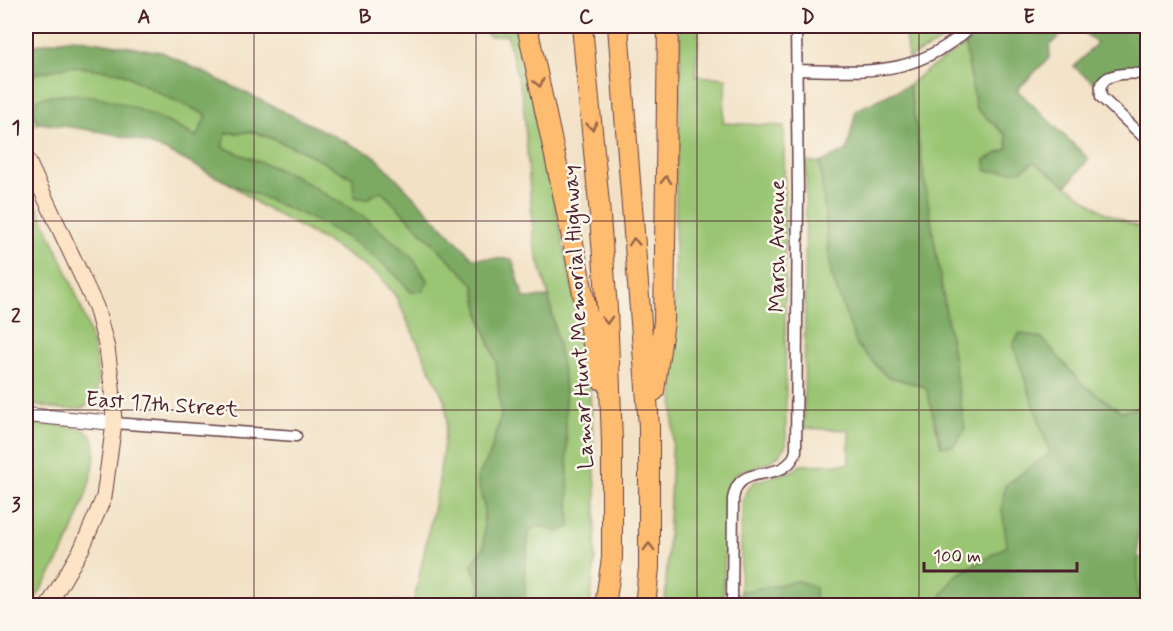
<svg xmlns="http://www.w3.org/2000/svg" width="1173" height="631" viewBox="0 0 1173 631" font-family="Mynerve,sans-serif">
	<rect width="100%" height="100%" fill="#fbf7ec"/>
	<filter id="ink" filterUnits="userSpaceOnUse"><feTurbulence type="fractalNoise" baseFrequency=".0167" numOctaves="2"/><feDisplacementMap in="SourceGraphic" scale="12" xChannelSelector="R" yChannelSelector="G"/><feConvolveMatrix kernelMatrix="1 2 1 2 8 2 1 2 1" color-interpolation-filters="sRGB"/></filter>
	<filter id="wash" filterUnits="userSpaceOnUse"><feTurbulence type="fractalNoise" baseFrequency=".008" numOctaves="4" result="noise"/><feDisplacementMap in="SourceGraphic" scale="24" xChannelSelector="R" yChannelSelector="G"/><feGaussianBlur stdDeviation="1.35" result="paint"/><feColorMatrix in="noise" values="0 0 0 0 0 0 0 0 0 0 0 0 0 0 0 0 0 1.4 0 .05"/><feComposite in="paint" operator="in"/></filter>
	<g filter="url(#wash)">
		<rect width="100%" height="100%" fill="#f2e1c5"/>
		<path fill="#9ac572" stroke="#72724e" stroke-width="1.5" d="M475,26H518L576,305L589,382L596,489L595,561L590,605H526L524,579L529,530L540,526L558,532L570,527L564,378L549,297L534,244L523,98L507,35L490,36Z
			M680,26H699L696,76L726,78L723,123L784,126L786,444C778,464 757,467 738,472L727,487L723,605L665,606L673,435L676,166L680,120Z
			M904,26H964L938,43L908,58Z
			M965,45L976,108L1006,135L1008,149L985,160L1020,171L1034,162L1104,212L1147,231V405L1122,412L1081,383L1043,340L1013,344L1050,453L1005,486L1002,509L1008,546L955,576L935,605H815V587L740,592L742,501L747,490L754,482L792,471L801,465L849,464V430L804,428L806,162L820,163L831,274L886,376L926,387L941,446L965,430L909,85L924,72Z
			M70,66L120,72L165,96L207,115L197,137L166,121L33,113L39,123L26,130V76Z
			M255,132L303,151L354,178L366,199L381,191L474,284L482,323L496,361L501,416L490,455L477,478L484,506V547L472,565L482,591L477,605H413L438,487L447,419L445,401L395,295L378,275L329,243L260,205L226,181C292,209 365,234 411,292L428,280L222,147L226,133Z
			M26,184C42,218 126,378 88,405C75,415 41,405 26,404Z
			M26,424C41,424 77,423 89,433C109,449 72,534 62,554C53,572 41,589 31,606L26,605Z
			M1138,558H1147V595H1138Z"/>
		<path fill="#7baa64" stroke="#626448" stroke-width="1.5" d="M984,26H1071L1050,45L1049,58L1017,90L1089,159L1067,185L1034,162L1020,171H986L985,160L1008,148L1006,135L976,108L965,45Z
			M1076,26H1135L1147,37V70C1126,69 1109,65 1094,83L1074,67L1097,43Z
			M73,38L162,52L375,156L473,258L512,259L524,298L549,297L564,378L570,527L558,532L540,526L529,530L524,579L526,605H477L481,591L472,565L484,547V506L477,478L490,455L501,415L496,361L482,323L474,284L381,191L366,199L354,197L353,178L303,151L255,132L226,133L222,147L293,175L363,216L412,257L428,281L423,291L411,292C365,235 294,211 229,183C207,173 186,160 164,150C124,133 81,128 39,123L33,113L37,99C92,83 149,112 196,137L207,115L165,96L120,72L70,66L26,76V50L39,44Z
			M909,85L965,430L953,446H941L926,387L886,376L857,345L831,274L820,163L847,150L856,110Z
			M1020,333L1043,339L1081,383L1122,412L1147,405V506L1138,507V594L1147,595V605H935L955,576L1007,546L1002,509L1005,486L1050,453L1013,344Z
			M798,581L815,587V605H739L740,592Z
			M313,602H414L413,606L307,605Z"/>
	</g>
	<g filter="url(#ink)">
		<g fill="none" stroke-linecap="round" stroke-linejoin="round">
			<defs>
				<path id="minor" d="M797,70C869,71 914,78 972,26
					M1148,75C1136,73 1105,71 1101,86C1100,90 1101,93 1101,97L1148,141
					M114,423L296,436
					M732,606L733,499C734,494 735,489 738,485C751,466 787,482 796,451L798,193L796,26"/>
				<path id="tertiary" d="M26,415L114,423"/>
				<path id="secondary" d="M26,157L96,307L107,348L112,386L114,423L104,497L82,548L48,606"/>
				<path id="motorway" d="M527,26L565,203L600,379
					M582,26L599,204L607,309L612,441V558L605,606
					M618,26L649,426V568L645,606
					M654,391L664,322L668,26"/>
			</defs>
			<use href="#minor" stroke="#633c42" stroke-width="13"/>
			<use href="#tertiary" stroke="#633c42" stroke-width="16"/>
			<use href="#secondary" stroke="#633c42" stroke-width="17"/>
			<use href="#motorway" stroke="#633c42" stroke-width="22"/>
			<use href="#minor" stroke="#fff" stroke-width="10"/>
			<use href="#tertiary" stroke="#fff" stroke-width="14"/>
			<use href="#secondary" stroke="#fee4c6" stroke-width="15"/>
			<use href="#motorway" stroke="#fdbc70" stroke-width="20"/>
		</g>
		<defs><path id="oneway-chevron" d="M-2-3.5L2.5 0L-2 3.5" fill="none" stroke-width="1.6" stroke-linecap="round" stroke-linejoin="round" transform="scale(1.5)"/></defs>
		<g stroke="#9b664a">
			<use href="#oneway-chevron" transform="translate(539 83) rotate(78)"/>
			<use href="#oneway-chevron" transform="translate(592 126) rotate(84)"/>
			<use href="#oneway-chevron" transform="translate(666 180) rotate(-89)"/>
			<use href="#oneway-chevron" transform="translate(634 242) rotate(-94)"/>
			<use href="#oneway-chevron" transform="translate(607 320) rotate(88)"/>
			<use href="#oneway-chevron" transform="translate(649 547) rotate(-90)"/>
		</g>
	</g>
	<path fill="none" stroke="#4a1f2b" stroke-width="1.5" stroke-opacity="0.55" d="M254,26V606M476,26V606M697,26V606M919,26V606M26,221H1148M26,410H1148"/>
	<g text-anchor="middle" dominant-baseline="central" stroke-width="5" stroke-linejoin="round" paint-order="stroke">
		<g font-size="22" fill="#4a1f2b" stroke="#fbf7ec">
			<text transform="translate(778 246) rotate(-90)">Marsh Avenue</text>
			<text transform="translate(579 317) rotate(-93)">Lamar Hunt Memorial Highway</text>
			<text transform="translate(162 405) rotate(4)">East 17th Street</text>
		</g>
	</g>
	<rect width="1173" height="631" fill="none" stroke="#fbf7ec" stroke-width="66"/>
	<path d="M924 562v9h153v-9" fill="none" stroke="#4a1f2b" stroke-width="3"/>
	<text x="933" y="562" font-size="18" fill="#4a1f2b" stroke="#fbf7ec" stroke-width="4.5" paint-order="stroke">100 m</text>
	<rect x="33" y="33" width="1107" height="565" fill="none" stroke="#4a1f2b" stroke-width="2"/>
	<g font-size="20" text-anchor="middle" font-weight="bold" fill="#4a1f2b">
		<text x="144" y="23">A</text>
		<text x="365" y="23">B</text>
		<text x="586" y="23">C</text>
		<text x="808" y="23">D</text>
		<text x="1029" y="23">E</text>
		<text x="16" y="134">1</text>
		<text x="16" y="322">2</text>
		<text x="16" y="511">3</text>
	</g>
</svg>
